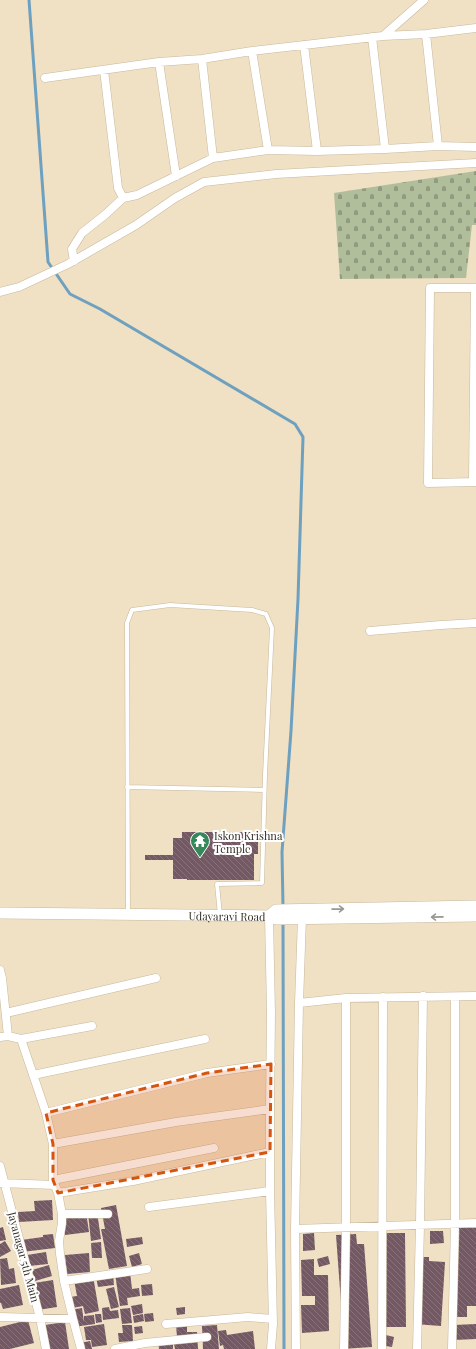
<svg xmlns="http://www.w3.org/2000/svg" width="476" height="1349" viewBox="0 0 476 1349" font-family="'Playfair Display',serif">
	<defs>
		<pattern id="cemetery-stones" width="16" height="16" patternUnits="userSpaceOnUse"><rect width="16" height="16" fill="#b1be9c"/><path d="M2 7V4a2 2 0 0 1 4 0v3zM10 15v-3a2 2 0 0 1 4 0v3z" fill="#919b7f"/></pattern>
		<pattern id="building-back-hatch" width="6" height="6" patternUnits="userSpaceOnUse"><rect width="6" height="6" fill="#745864"/><path d="M-1 5l2 2M0 0l6 6M5-1l2 2" fill="none" stroke="#88727a"/></pattern>
	</defs>
	<rect width="100%" height="100%" fill="#f0e0c4"/>
	<path fill="url(#cemetery-stones)" d="M476,171V225H472L466,278L340,279L334,193Z"/>
	<g fill="none" stroke-linecap="round" stroke-linejoin="round">
		<path stroke="#6ea0bf" stroke-width="3" d="M29,0L48,262L70,294L100,309L295,424L303,437L298,599L291,731L282,852L283,907
			M283,921L284,1349"/>
	</g>
	<path fill="url(#building-back-hatch)" d="M182,832H252V840H258V854H254V880H187V879H173V860H145V855H173V838H182Z
		M52,1200L53,1220L19,1222L18,1212L35,1211L34,1201Z
		M116,1205L127,1266L109,1269L101,1229H105L101,1208Z
		M86,1212L89,1232L65,1235L62,1214Z
		M97,1212L101,1239L91,1241L88,1213Z
		M3,1227L6,1240L0,1241V1228Z
		M453,1227L476,1228V1306H467V1317H451Z
		M430,1231H443L444,1243L430,1244Z
		M314,1233L315,1250L303,1251V1234Z
		M379,1233H405L406,1327H381Z
		M53,1234L55,1248L22,1252L21,1240L43,1237V1235Z
		M356,1234L357,1244H364L372,1347L342,1349L340,1317H342L336,1235Z
		M142,1237L143,1244L127,1247L126,1239Z
		M5,1241L11,1251L0,1257V1244Z
		M101,1242L102,1258H92L91,1243Z
		M46,1252L48,1264L29,1266L27,1255Z
		M89,1253L90,1272L67,1274L65,1255Z
		M139,1253L142,1264L132,1267L129,1256Z
		M328,1256L330,1264L319,1267L317,1259Z
		M418,1257H429V1261L445,1262L441,1326L414,1324Z
		M7,1258L9,1269L14,1268L16,1283L1,1285L0,1259Z
		M314,1259V1275H328L329,1331L302,1333L301,1305H315V1296H302L301,1260Z
		M49,1265L52,1276L35,1281L32,1270Z
		M130,1272L132,1289L139,1288L140,1296L127,1298L128,1305L120,1306L115,1274Z
		M113,1274L114,1285L98,1287L96,1277Z
		M93,1276L99,1311L85,1314L83,1306L72,1308L70,1297L77,1296L74,1280Z
		M53,1280L57,1307L38,1310L34,1283Z
		M152,1284L153,1295L142,1296L141,1285Z
		M19,1285L23,1305L3,1309L1,1303H0V1289Z
		M114,1287L119,1307L111,1309L106,1289Z
		M142,1304L143,1313L133,1315L131,1306Z
		M109,1307L110,1311L118,1310L119,1318L103,1320L102,1308Z
		M185,1307V1314L177,1315L176,1308Z
		M82,1308L84,1322V1316L94,1315L95,1324L73,1327L70,1310Z
		M130,1308L132,1323L122,1324L120,1309Z
		M153,1313L154,1321L145,1322L144,1314Z
		M95,1314H101L102,1322L96,1323Z
		M143,1314L144,1321L134,1323L133,1316Z
		M28,1320L34,1343L10,1349H0V1327Z
		M65,1322L69,1349H49L45,1325Z
		M104,1324L107,1345L92,1347L91,1340H86L84,1327Z
		M476,1324V1339L454,1340V1325Z
		M122,1325H132L133,1341L119,1342L118,1333H123Z
		M176,1325H187V1332H197L198,1349H175L174,1344H180L179,1336L177,1337Z
		M217,1325L219,1349H203L202,1326Z
		M142,1326L143,1333L135,1334L134,1327Z
		M226,1330L227,1335L253,1331L255,1349H224L223,1345L220,1346L218,1331Z
		M382,1334L394,1337L392,1347L380,1345Z
		M173,1339V1349H159L158,1341Z
		M90,1341L92,1349H82L80,1343Z"/>
	<g fill="none" stroke-linecap="round" stroke-linejoin="round">
		<defs>
			<path id="lane" d="M127,787L264,790
				M128,914L127,623L132,610L170,605L252,610L266,614L272,628L265,775L262,883L217,884L220,915"/>
			<path id="street" d="M426,34L438,146
				M383,36L426,34L476,28
				M372,37L385,149
				M304,45L317,151
				M252,51L268,150
				M202,59L213,158
				M159,62L176,176
				M104,70L118,188L123,198L137,195L213,158L268,150L317,151L385,149L438,146L476,147
				M45,78L159,62L202,59L252,51L383,36L424,0
				M74,261L72,249L82,233L106,214L123,198
				M476,288H430L428,483L476,482
				M0,292L19,287L68,264L136,225L175,198L204,182L276,174L476,163
				M473,482L475,288
				M370,631L441,625L476,623
				M269,916L271,1013L270,1109V1191L273,1324L271,1349
				M302,918L299,1003L346,998L476,996
				M0,970L2,978
				M0,978H2L8,1036L21,1039L46,1113L53,1144
				M6,1013L156,978
				M0,1037L8,1036
				M21,1039L92,1026
				M33,1075L205,1039
				M46,1113L207,1073L271,1064
				M0,1166L40,1318L46,1349
				M53,1180L214,1148
				M0,1183L55,1185
				M58,1193L133,1181L270,1152
				M149,1207L270,1191
				M62,1214H108
				M295,1229L476,1223
				M64,1281L147,1269
				M0,1317L73,1319L64,1281L60,1254L59,1241L62,1223V1214L58,1193L53,1180V1144L176,1122L270,1109
				M73,1319L81,1349
				M166,1324L248,1317L273,1319
				M115,1349L145,1343L207,1337
				M296,1349L295,1229L299,1003
				M344,1349L346,1228V998
				M382,1349L383,997
				M417,1349L420,1225L423,996
				M452,1349L455,1224V997"/>
			<g id="secondary">
				<path id="s1" d="M0,913L269,916L276,919L476,916"/>
				<path d="M269,916L276,910L476,906"/>
			</g>
		</defs>
		<use href="#lane" stroke="#c8b89d" stroke-width="5"/>
		<use href="#street" stroke="#c8b89d" stroke-width="9"/>
		<use href="#secondary" stroke="#c8b89d" stroke-width="12"/>
		<use href="#lane" stroke="#fff" stroke-width="4"/>
		<use href="#street" stroke="#fff" stroke-width="8"/>
		<use href="#secondary" stroke="#fff" stroke-width="11"/>
	</g>
	<defs><path id="oneway-shaft" d="M-6 0H5M1.5-3L5.5 0L1.5 3" fill="none" stroke-width="1.6" stroke-linecap="round" stroke-linejoin="round"/></defs>
	<g stroke="#9a9792">
		<use href="#oneway-shaft" transform="translate(338 909) rotate(-1)"/>
		<use href="#oneway-shaft" transform="translate(437 917) rotate(179)"/>
	</g>
	<path fill="#d6550e" fill-opacity="0.2" stroke="#d6550e" stroke-width="3" stroke-dasharray="8 5" stroke-linejoin="round" d="M271,1064L270,1152L58,1193L53,1180V1144L46,1113L207,1073Z"/>
	<defs>
		<symbol id="temple-pin" viewBox="-11 -11 22 30"><path d="M0 17L-7.5 6A9.5 9.5 0 1 1 7.5 6Z" fill="#34885a" stroke="#fff"/><path d="M0-6L5-2H3V0L6.5 2.5H4V6H1.5V3h-3V6H-4V2.5H-6.5L-3 0V-2H-5Z" fill="#fff"/></symbol>
	</defs>
	<g fill-rule="evenodd">
		<use href="#temple-pin" x="189" y="830" width="22" height="30"/>
	</g>
	<g text-anchor="middle" dominant-baseline="central" stroke-width="4" stroke-linejoin="round" paint-order="stroke">
		<g font-size="11" fill="#352f24" stroke="#fff" text-anchor="start">
			<text x="214" y="835">Iskon Krishna<tspan x="214" dy="13">Temple</tspan></text>
		</g>
		<g font-size="11" fill="#352f24" stroke="#fff">
			<text stroke="none"><textPath href="#s1" startOffset="227">Udayaravi Road</textPath></text>
			<text transform="translate(24 1257) rotate(75)">Jayanagar 5th Main</text>
		</g>
	</g>
</svg>
